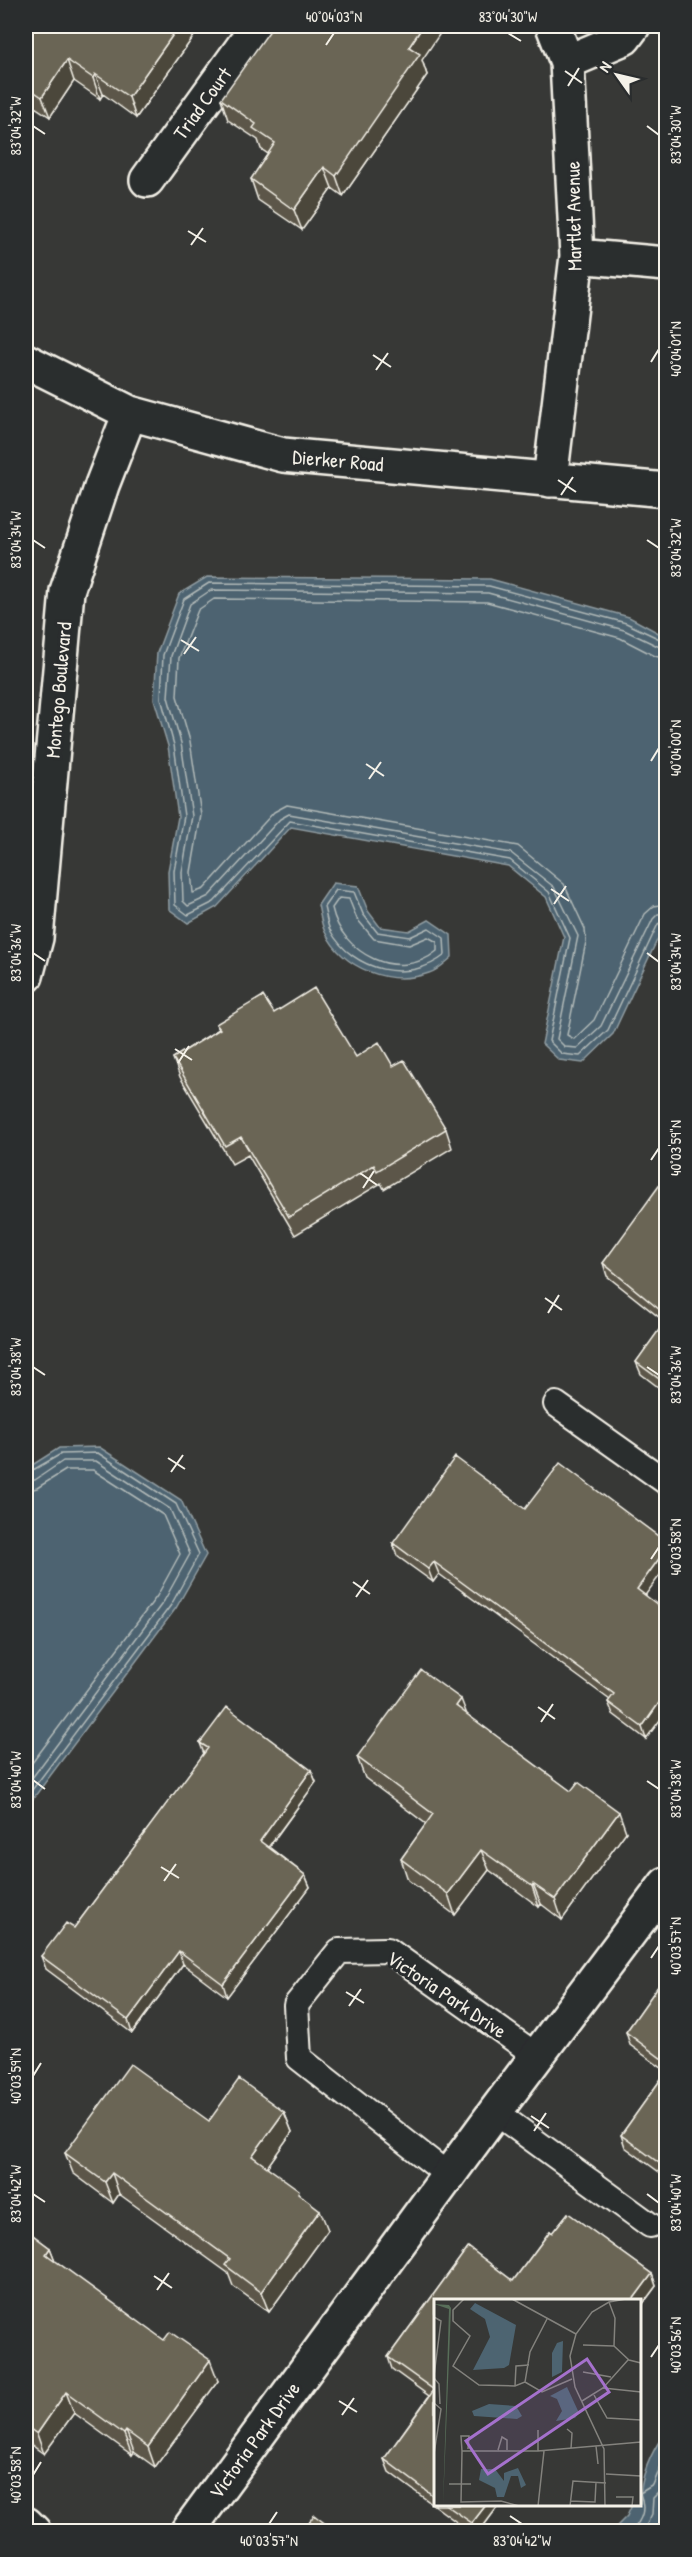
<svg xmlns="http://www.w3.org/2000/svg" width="692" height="2557" viewBox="0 0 692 2557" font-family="'Patrick Hand',sans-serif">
	<rect width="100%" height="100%" fill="#373836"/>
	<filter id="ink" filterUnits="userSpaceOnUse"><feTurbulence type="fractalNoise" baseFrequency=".0167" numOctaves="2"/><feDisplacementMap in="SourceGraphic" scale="12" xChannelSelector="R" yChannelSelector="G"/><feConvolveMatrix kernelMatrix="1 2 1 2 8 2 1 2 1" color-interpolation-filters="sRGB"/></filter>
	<g filter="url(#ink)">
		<path fill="#4d6471" stroke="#909ca1" stroke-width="1.5" d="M207,577L490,579L629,617L666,637V921L613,1034L583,1063L559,1060L542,1044L564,937L546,897L508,866L291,827L217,907L188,923L169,909L168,871L178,817L168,746L154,699L157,653L179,594Z
			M333,883L358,886L368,911L380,927L409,931L429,920L451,935L452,957C445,963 437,971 429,973C390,987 343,969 325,932C321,924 320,913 318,905Z
			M99,1447L181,1500L206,1555L176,1608L26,1808V1469L59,1448Z
			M666,2431V2531H612L627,2516L632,2505L640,2504C640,2476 650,2454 666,2431Z"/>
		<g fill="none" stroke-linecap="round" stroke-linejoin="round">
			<path stroke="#b1b9b8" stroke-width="1.5" d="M666,642L626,623L489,586L209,583L184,599L163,655L161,698L174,745L184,816L174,871L175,905L188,915L214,902L290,821L510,860L549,892L570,938L549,1041L562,1054L580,1056L608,1030L658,924L666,920
				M666,650L624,630L488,593L211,590L190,604L171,656L168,697L181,743L192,816L182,872L183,901L188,906L209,896L280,819L289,814L511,853L554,887L578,936L557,1039L565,1047L577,1048L601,1026L653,919L658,914L666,913
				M666,659L655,656L620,638L487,602L214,599L198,610L179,658L177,696L190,741L201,815L191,872L193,893L204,889L274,812L287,805L518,846L564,884L585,929L586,942L567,1035L574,1039L594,1020L645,914L654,906L666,904
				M336,890L354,892L363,914L377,932L410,937L429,928L444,938L445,955C409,984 353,972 330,930C327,924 326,914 324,907Z
				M339,898L349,899L357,919L374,939L409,945L428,937L437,942V951C398,983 342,954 332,908Z
				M26,1474L61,1454L98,1453L176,1504L199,1554L171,1605L26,1798
				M26,1481L35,1480L63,1461H96L170,1509L190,1554L164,1601L26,1786
				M26,1491L37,1488L66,1470H93L163,1515L180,1554L157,1596L26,1771
				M631,2532C643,2519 646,2509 640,2493L653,2485L666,2454
				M643,2532L652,2514L653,2498L661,2490L666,2477"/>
			<defs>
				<path id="lane" d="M556,1404L666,1482
					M495,2112L650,2225
					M448,2175L299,2058L296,2005L339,1951L388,1950L537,2056"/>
				<path id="street" d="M567,62L624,38L633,26
					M147,180L258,26
					M577,256L666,264
					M26,361L130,413L283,455L666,490
					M550,480L577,256L567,62L553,26
					M26,976L36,938L67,591L102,485L130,413
					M26,2524L34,2532
					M187,2532L495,2112L666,1884"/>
			</defs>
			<use href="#lane" stroke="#f4f1e8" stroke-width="28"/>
			<use href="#street" stroke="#f4f1e8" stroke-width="38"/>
			<use href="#lane" stroke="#2a2d2e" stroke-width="24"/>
			<use href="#street" stroke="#2a2d2e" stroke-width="33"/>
		</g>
		<path fill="#5c5748" stroke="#f4f1e8" stroke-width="1.5" d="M26,26H201L136,118L103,94L100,99L74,81L50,117L26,101Z
			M657,26H666V44L663,41Z
			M422,60L427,75L343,196L332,188L302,230L258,200L251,179L268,154L261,149L258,140L228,120L221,99Z
			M274,1013L356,1057L393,1066L446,1129L452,1148L384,1189L381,1183L295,1235L248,1155L232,1164L180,1077L173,1058L219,1029L216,1024Z
			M666,1181V1393L641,1374L636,1362L665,1322L607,1276L603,1263Z
			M525,1509L646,1595V1739L613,1714L608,1702L610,1700L439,1574L433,1582L397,1556L393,1543Z
			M466,1714L626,1832L562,1920L541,1904L539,1907L489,1870L455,1915L408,1880L401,1859L426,1824L365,1778L357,1757Z
			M200,1743L311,1770L316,1782L269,1847L305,1875L310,1887L227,1997L183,1964L132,2033L46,1969L41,1956L74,1928L204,1754Z
			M666,1975V2071L630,2045L626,2032Z
			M666,2072V2177L625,2147L621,2135Z
			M284,2112L292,2132L267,2167L301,2196L328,2230L269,2312L233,2286L228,2273L119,2194L113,2203L73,2173L65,2153L209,2121Z
			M568,2213L652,2274L656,2286L639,2309V2301H435V2505H499L479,2532H470L389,2472L384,2459L429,2396L392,2369L388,2357L468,2247L513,2281L550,2231L552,2233Z
			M26,2230L50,2248L55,2261L218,2381L155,2467L134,2452L132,2455L74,2413L44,2454L26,2441Z"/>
		<path fill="#4b473b" stroke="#f4f1e8" stroke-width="1.5" d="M179,26H201L136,118L129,97Z
			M423,26H445L422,60L427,75L343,196L336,176L409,47Z
			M67,60L74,81L50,117L42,97Z
			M95,74L103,94L100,99L93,78Z
			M324,167L332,188L302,230L294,210Z
			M666,1549V1567L641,1601L637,1589Z
			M434,1562L439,1574L433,1582L428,1569Z
			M666,1693V1712L646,1739L642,1727Z
			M461,1699L469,1720L456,1706Z
			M311,1770L316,1782L264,1853L260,1841Z
			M619,1812L626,1832L562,1920L555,1899Z
			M481,1850L489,1870L455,1915L448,1894Z
			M305,1875L310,1887L227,1997L223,1984Z
			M533,1884L541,1904L539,1907L532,1886Z
			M179,1951L183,1964L132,2033L128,2020Z
			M284,2112L292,2132L260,2177L252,2156Z
			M112,2173L119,2194L113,2203L105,2182Z
			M320,2210L328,2230L269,2312L261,2292Z
			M50,2248L58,2268L46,2254Z
			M652,2274L656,2286L639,2309V2301H632Z
			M210,2360L218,2381L155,2467L148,2447Z
			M66,2392L74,2413L44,2454L37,2434Z
			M126,2431L134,2452L132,2455L124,2434Z
			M486,2505H499L479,2532H475L472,2523Z"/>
		<path fill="#6b6554" stroke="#f4f1e8" stroke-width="1.5" d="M29,26H179L129,97L95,74L93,78L67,60L42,97L26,86V31Z
			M273,26H423L409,47L420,54L336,176L324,167L294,210L251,179L275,143L253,128L256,124L221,99Z
			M314,988L356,1057L379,1042L393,1066L404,1060L446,1129L377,1171L374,1165L289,1217L241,1137L225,1146L173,1058L220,1029L216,1024L263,996L274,1013Z
			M664,1179L666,1181V1315L603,1263Z
			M666,1320V1384L636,1362Z
			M455,1457L525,1509L560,1463L666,1542V1549L637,1589L666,1611V1693L642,1727L608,1702L614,1694L434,1562L428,1569L393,1543Z
			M421,1670L461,1699L456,1706L571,1791L578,1782L619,1812L555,1899L533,1884L532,1886L481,1850L448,1894L401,1859L433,1814L357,1757Z
			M227,1707L311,1770L260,1841L305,1875L223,1984L179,1951L128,2020L41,1956L66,1923L74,1928L208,1748L200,1743Z
			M666,1975V2062L626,2032Z
			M130,2064L209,2121L239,2079L284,2112L252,2156L299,2190L298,2193L320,2210L261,2292L225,2265L230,2259L112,2173L105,2182L65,2153Z
			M666,2072V2168L621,2135Z
			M568,2213L652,2274L632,2301H435V2497L384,2459L434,2390L388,2357L468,2247L513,2281L550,2231L552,2233Z
			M26,2230L50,2248L46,2254L164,2340L170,2332L210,2360L148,2447L126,2431L124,2434L66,2392L37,2434L26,2426Z
			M446,2505H486L472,2523Z
			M314,2515L336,2532H302Z"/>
	</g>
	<path fill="none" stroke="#f4f1e8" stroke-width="2" d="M508,33L521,41M326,45L334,33M565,71L582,83M568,86L579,68M33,126L45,134M647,126L659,135M188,231L206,242M191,245L203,228M373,355L391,367M651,362L659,349M376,370L388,353M558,480L576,492M561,495L573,477M33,540L45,548M647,540L659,548M181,640L199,651M184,654L196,637M651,761L659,748M366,764L384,776M369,779L381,762M551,889L569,901M554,904L566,886M33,953L45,961M647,953L659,962M175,1049L192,1060M178,1063L189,1046M651,1160L659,1148M360,1173L377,1185M363,1188L374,1171M545,1298L562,1310M548,1313L559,1295M33,1367L45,1375M647,1367L659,1375M168,1458L185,1469M171,1472L183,1455M651,1559L659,1547M353,1582L370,1594M356,1597L368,1580M538,1707L555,1719M541,1722L553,1704M33,1780L45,1789M647,1781L659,1789M161,1867L179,1878M164,1881L176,1864M651,1958L659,1946M346,1992L364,2003M349,2006L361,1989M33,2076L41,2063M531,2116L549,2128M534,2131L546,2113M33,2194L45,2202M647,2194L659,2203M154,2276L172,2288M157,2290L169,2273M651,2357L659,2345M339,2401L357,2412M342,2415L354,2398M33,2475L41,2462M510,2516L522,2524M269,2524L277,2512"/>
	<g text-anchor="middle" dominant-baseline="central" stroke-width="6" stroke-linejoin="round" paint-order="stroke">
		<g font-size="20" fill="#f4f1e8" stroke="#2a2d2e">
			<text transform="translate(202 103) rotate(-54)">Triad Court</text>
			<text transform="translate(573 216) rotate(-91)">Martlet Avenue</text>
			<text transform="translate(338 460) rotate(5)">Dierker Road</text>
			<text transform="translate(58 690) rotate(-85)">Montego Boulevard</text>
			<text transform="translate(447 1994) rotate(34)">Victoria Park Drive</text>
			<text transform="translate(254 2440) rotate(-54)">Victoria Park Drive</text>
		</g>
	</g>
	<g transform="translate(434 2299)">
		<rect width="207" height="207" fill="#373836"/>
		<path d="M0,5L15,6L17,9L9,207L15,10Z" fill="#586e59"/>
		<path d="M41,4L82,26L75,66L70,69L39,71L56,38L51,20L36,10ZM129,42L128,73L118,78V54L123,44ZM133,88L145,114L141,119L122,122L128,112L123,100L116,97ZM55,105L82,107L88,117L83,120L40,117L38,112ZM84,169L92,186L87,189L84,177H77L70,198H63L61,189L45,181L47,170H61L70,182V174Z" fill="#4d6471"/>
		<path fill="none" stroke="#83827d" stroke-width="1.5" d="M30,0L19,11V22L36,37L19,67L45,86L81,87L91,83L96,53L113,20M78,0L142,35M175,3L181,19L180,47L195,61L207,64M0,18L7,22L0,77M149,46L180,47M149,73L177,78M0,79L5,85L6,105M91,83L108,93L138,80M81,87L82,67L95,66M169,89L207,93M160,96L173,119L207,121M148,102L169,89L194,61M0,104L7,110L0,155M133,130L138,134L137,150M162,147L164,165M64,151L68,138L73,141V151M28,152L27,137H35L34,150M104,152V131M0,157V183M172,175L207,177M15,185H37M182,198H199L198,207M136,202L161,203L162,183M85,207L67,202L27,203L28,152H104L207,143M104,207L110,152M136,207L139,182L172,184M171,207L170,150L141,88L136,57L142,35L158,13L175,3L192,0"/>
		<path fill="#a571cd" fill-opacity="0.15" stroke="#a571cd" stroke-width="3" d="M153,60L175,93L54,175L32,142Z"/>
		<rect width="207" height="207" fill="none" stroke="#f4f1e8" stroke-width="3"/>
	</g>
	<rect width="692" height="2557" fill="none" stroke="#2a2d2e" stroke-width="66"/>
	<g transform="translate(617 75) rotate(304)" stroke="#2a2d2e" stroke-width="4.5" paint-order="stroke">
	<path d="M0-4.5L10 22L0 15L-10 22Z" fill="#f4f1e8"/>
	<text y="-9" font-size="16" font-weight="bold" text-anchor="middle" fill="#f4f1e8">N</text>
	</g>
	<rect x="33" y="33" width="626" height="2491" fill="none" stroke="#f4f1e8" stroke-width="2"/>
	<g font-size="15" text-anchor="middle" fill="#f4f1e8">
		<text x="334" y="22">40°04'03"N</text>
		<text x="508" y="22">83°04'30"W</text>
		<text transform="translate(16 126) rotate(-90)" y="5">83°04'32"W</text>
		<text transform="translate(676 135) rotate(-90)" y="5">83°04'30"W</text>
		<text transform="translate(676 349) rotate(-90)" y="5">40°04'01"N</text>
		<text transform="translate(16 540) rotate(-90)" y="5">83°04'34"W</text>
		<text transform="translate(676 548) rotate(-90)" y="5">83°04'32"W</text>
		<text transform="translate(676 748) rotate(-90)" y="5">40°04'00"N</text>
		<text transform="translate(16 953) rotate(-90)" y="5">83°04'36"W</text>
		<text transform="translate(676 962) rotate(-90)" y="5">83°04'34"W</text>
		<text transform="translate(676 1148) rotate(-90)" y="5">40°03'59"N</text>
		<text transform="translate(16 1367) rotate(-90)" y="5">83°04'38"W</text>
		<text transform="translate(676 1375) rotate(-90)" y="5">83°04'36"W</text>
		<text transform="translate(676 1547) rotate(-90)" y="5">40°03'58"N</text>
		<text transform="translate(16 1780) rotate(-90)" y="5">83°04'40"W</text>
		<text transform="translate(676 1789) rotate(-90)" y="5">83°04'38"W</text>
		<text transform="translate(676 1946) rotate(-90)" y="5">40°03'57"N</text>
		<text transform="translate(16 2076) rotate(-90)" y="5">40°03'59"N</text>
		<text transform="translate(16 2194) rotate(-90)" y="5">83°04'42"W</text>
		<text transform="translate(676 2203) rotate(-90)" y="5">83°04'40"W</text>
		<text transform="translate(676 2345) rotate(-90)" y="5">40°03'56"N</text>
		<text transform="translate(16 2475) rotate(-90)" y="5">40°03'58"N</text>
		<text x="269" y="2546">40°03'57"N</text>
		<text x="522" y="2546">83°04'42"W</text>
	</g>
</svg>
